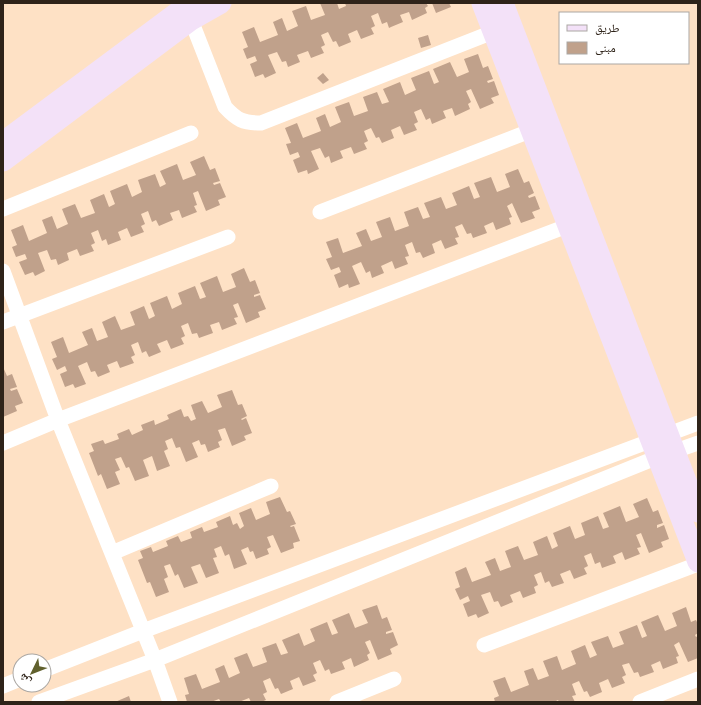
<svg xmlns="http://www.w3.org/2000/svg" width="701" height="705" viewBox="0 0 701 705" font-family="'Golos Text','Noto Naskh Arabic',sans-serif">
	<rect width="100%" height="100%" fill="#fee1c5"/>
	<path fill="#c0a18b" d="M320,3H337L339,9L346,6L345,3H426L428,6L425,8L427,13L412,20L409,12L400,15L403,22L391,27L389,28L387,22L382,24L378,13L371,16L375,26L371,28L374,34L361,39L357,30L348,34L351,42L339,47L336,41L333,42L328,32L321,35L325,45L321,47L324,53L311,58L308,51L297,55L300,62L288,67L286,61L282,62L277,52L268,55L276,73L265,78L263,74L255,77L250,64L257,61L255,56L247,59L243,49L248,47L242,32L254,27L260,42L278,35L273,22L282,18L287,31L298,26L292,11L306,6L311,20L325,15Z
		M432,3H449L451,7L436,13Z
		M428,35L431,45L421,48L418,38Z
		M478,54L483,68L488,66L493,79L487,81L488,83L494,81L499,95L491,98L494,103L480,109L471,89L466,91L471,102L468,104L470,109L455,116L452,108L443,111L446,118L432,124L430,118L426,120L421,109L414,112L418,122L414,124L417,130L404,135L400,126L391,130L394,138L382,143L379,137L376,138L371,128L364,131L368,141L364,143L367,149L354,154L351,147L340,151L343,158L331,163L329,156L325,158L320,148L311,151L319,169L308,174L307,170L298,173L293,160L300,157L298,152L290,155L286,144L291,143L285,128L297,123L303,138L321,131L316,118L325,114L330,127L341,122L335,107L349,102L354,116L368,111L363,97L377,92L382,104L389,102L383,89L400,82L405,95L416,90L411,78L429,71L434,84L439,82L433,69L450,62L457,77L469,72L464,59Z
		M323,73L329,80L323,84L317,78Z
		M204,156L210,170L215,168L220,181L213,183L214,185L220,183L226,197L218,200L220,205L206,211L198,191L193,193L197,205L194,206L197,212L182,218L179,210L170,213L173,220L159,226L156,220L152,222L148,211L141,214L145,224L141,226L144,232L131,237L127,228L118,232L121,240L108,245L106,239L102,241L98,230L91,233L95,243L91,245L94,251L80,256L77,249L67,253L69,260L58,265L56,259L51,260L47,250L38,253L45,271L35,276L33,272L25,275L19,262L27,259L25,254L16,257L12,247L17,245L11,230L23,225L29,241L47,233L42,220L52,216L57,229L68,224L62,209L75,204L81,218L95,213L90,200L104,194L109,207L115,204L110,191L127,184L132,197L142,192L138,180L155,174L160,187L166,184L160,171L177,164L183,180L196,175L190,162Z
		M518,169L524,183L529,181L534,193L528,196L529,198L535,196L540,209L532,212L535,218L521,223L512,203L507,206L512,217L509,218L511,224L496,230L493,222L484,226L487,233L473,238L471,233L467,234L462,224L455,227L459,237L455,238L458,244L445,249L441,240L432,244L435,253L423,258L420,252L416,253L412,242L405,245L409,256L405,257L408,264L395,269L392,261L381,266L384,273L372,278L370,271L366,273L361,262L352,266L360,284L349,288L348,284L339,288L334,275L341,272L339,267L331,270L326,259L332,257L326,242L338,238L343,253L362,246L356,233L366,229L371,241L382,237L376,222L390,217L395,231L409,226L404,212L418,207L423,219L430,217L424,203L441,197L446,209L457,205L452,193L469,186L474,199L480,197L474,183L491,177L497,192L510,187L505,174Z
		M244,268L250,282L255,280L260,293L254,295V297L260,295L266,309L258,312L260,317L246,323L238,303L233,305L238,317L234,318L237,324L222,330L219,322L210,325L213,333L199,338L197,333L192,334L188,323L181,326L185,336L181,338L184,344L171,349L167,340L157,344L161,352L149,357L146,351L142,353L138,342L131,345L135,355L131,357L134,363L120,368L117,361L107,365L110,372L98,377L95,371L91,372L87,362L78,366L86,384L75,388L73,384L65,387L60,374L67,371L65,366L57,370L52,359L57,357L51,342L63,337L69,353L88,345L82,332L92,328L97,341L108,337L102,322L115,316L121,330L135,325L130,312L144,306L149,319L155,316L150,303L167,296L172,309L182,304L178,293L195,286L200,299L206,297L200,283L217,276L223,292L236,287L231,274Z
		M3,367L7,376L12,374L17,387L10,389L11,391L17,389L23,403L15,406L17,411L3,417Z
		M232,390L238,405L242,404L247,416L241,419L242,420L246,418L252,433L244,436L246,440L232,446L225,428L218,430L222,440L218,442L220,447L208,452L205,444L201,445L199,440L192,443L198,457L186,462L180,447L176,448L172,438L165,441L168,449L164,451L170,466L157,471L152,456L143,460L149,476L135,481L129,467L126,468L121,457L115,459L120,470L115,472L120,484L107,489L101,474L98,476L89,453L94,451L91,444L103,440L105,444L119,439L117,434L129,429L132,435L143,430L141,425L154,420L155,425L169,419L167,415L181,409L184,417L188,416L191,421L196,419L191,405L202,401L208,413L222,407L217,395Z
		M280,497L287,512L290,511L296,524L290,526L291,527L294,526L300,541L293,543L294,548L281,553L273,535L267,537L271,547L267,549L269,554L256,559L253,551L250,552L248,547L241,550L247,564L234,569L229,554L225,556L221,546L214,549L217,557L213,558L219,573L206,578L200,564L191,567L198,583L184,588L178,574L175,576L170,564L164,566L168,577L164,579L169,592L156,597L150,582L147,583L138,560L143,558L140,551L151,547L153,552L168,546L166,541L178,536L181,542L192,538L190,532L202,527L204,532L218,527L216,522L230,516L233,525L237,523L240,529L244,526L239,513L251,508L256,520L270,514L266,502Z
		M647,498L653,512L658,510L663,523L657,525V528L664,525L669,539L661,542L663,547L649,553L641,533L636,535L641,547L637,548L640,554L625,560L622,552L613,556L616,563L602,568L600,562L595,564L591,553L584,556L588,566L584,568L587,574L574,579L570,570L560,574L564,583L552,587L549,581L545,583L541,572L534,575L538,585L534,587L536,593L523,598L520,591L510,595L513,602L501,607L498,601L494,602L490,592L481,595L489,613L478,618L476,614L468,617L463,604L470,601L468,596L460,600L455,589L460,587L455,572L466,567L472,582L491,575L485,562L495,558L500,571L511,567L505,551L518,546L524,560L538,555L533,542L547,536L552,549L558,546L553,533L570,526L575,539L585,535L581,523L598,516L603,529L609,527L603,513L620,506L626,522L639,517L633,504Z
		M377,605L382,619L387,617L392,630L386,632V634L393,632L398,645L390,649L392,654L378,660L370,640L365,642L370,653L367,655L369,660L354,667L351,658L342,662L345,669L331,674L329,669L325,671L320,660L313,663L317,673L313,675L316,681L303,686L299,677L290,681L293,689L281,694L278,688L275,689L270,678L263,681L267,692L263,694L266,700L261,702H251L249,698L239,702H221L219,699L211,702H187L185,695L189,694L184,678L196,674L202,689L220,682L215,669L224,665L229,678L240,673L234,658L247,653L253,667L267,662L262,648L276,643L281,655L288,653L282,640L299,633L304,646L315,641L310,629L327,622L332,635L338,633L332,620L349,613L355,628L368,623L362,610Z
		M686,607L691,622L696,620L698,624V633L695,635L696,637L698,636V658L688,662L679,642L674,645L679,656L676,657L678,663L663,669L660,661L651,665L654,672L640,677L638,672L634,673L629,663L622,665L626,675L622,677L625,683L612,688L608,679L599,683L602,692L590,697L587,691L584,692L579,681L572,684L576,695L572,696L575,702H559L558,700L554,702H495L494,698L499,696L493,681L505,677L511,692L529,685L524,671L533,668L538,680L549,676L543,661L557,656L562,670L576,664L571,651L585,645L590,658L597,655L591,642L608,636L613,648L624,644L619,632L637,625L642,638L647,636L641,622L658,615L665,631L677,626L672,613Z
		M129,696L131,702H115Z"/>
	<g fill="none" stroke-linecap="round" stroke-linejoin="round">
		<path stroke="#fff" stroke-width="15" d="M191,20L225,107C237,120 243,123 261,123L493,32
			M3,209L191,133
			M320,212L530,131
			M3,271L58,420L155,660L170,702
			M3,322L228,237
			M3,443L58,420L567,226
			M112,553L271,486
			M484,645L698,564
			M44,670L143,631L698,423
			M3,686L20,679
			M39,702L155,660L658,457L698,443
			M337,702L394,679
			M640,702L698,679"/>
		<path stroke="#f3e1f8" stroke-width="21" d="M482,3L698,562
			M503,3L698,512
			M3,142L190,3
			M3,161L191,20L221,3"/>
	</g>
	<rect width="701" height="705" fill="none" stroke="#2e2319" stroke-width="8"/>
	<rect x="559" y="12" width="130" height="52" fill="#ffffff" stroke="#aba7a3"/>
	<rect x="567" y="25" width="20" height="6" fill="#f3e1f8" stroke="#aba7a3"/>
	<text x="595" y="32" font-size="12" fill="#2e2319">طريق</text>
	<rect x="567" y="42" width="20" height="12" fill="#c0a18b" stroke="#aba7a3"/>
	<text x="595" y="52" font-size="12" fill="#2e2319">مبنى</text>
	<g transform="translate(32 673) rotate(227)"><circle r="19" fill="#ffffff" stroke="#aba7a3"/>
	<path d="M0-3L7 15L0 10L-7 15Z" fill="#60602d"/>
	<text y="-6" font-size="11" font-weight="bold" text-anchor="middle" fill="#2e2319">ش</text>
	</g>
</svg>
